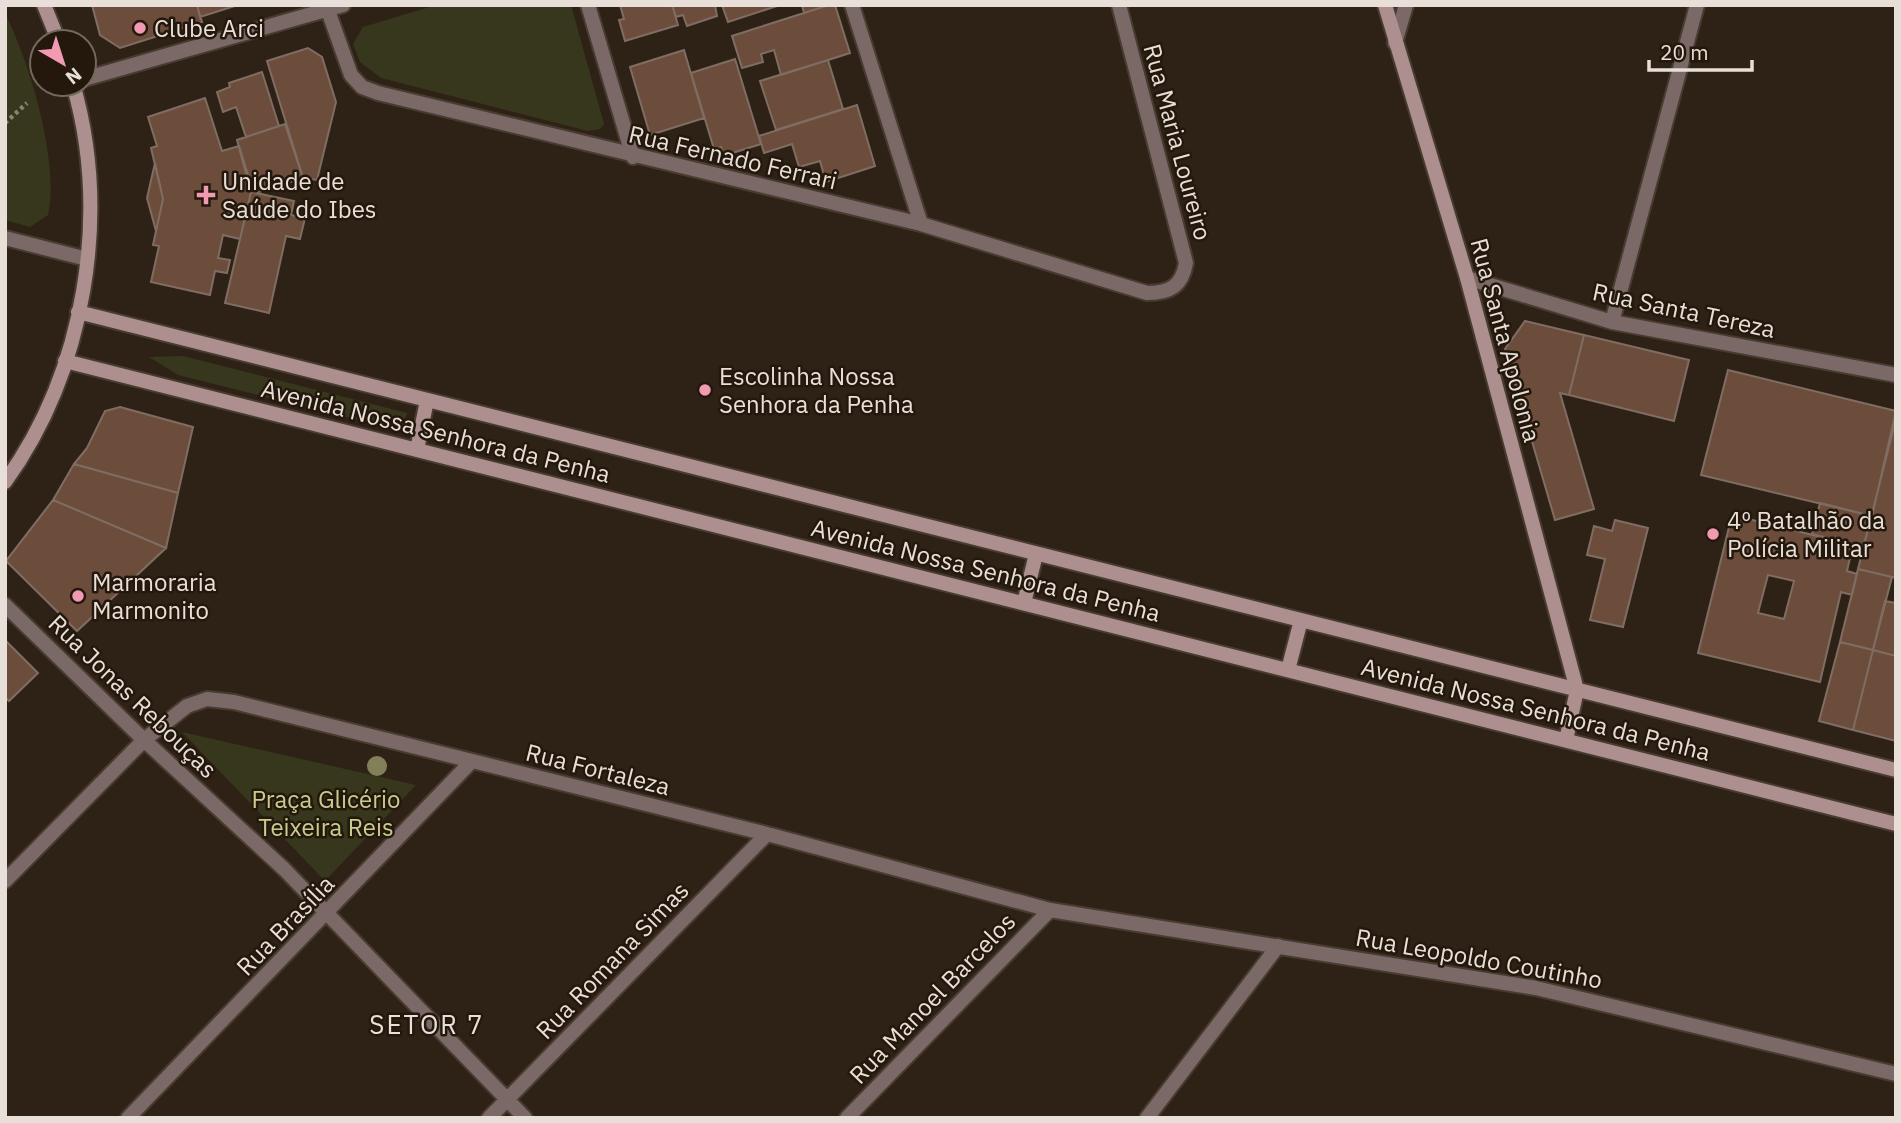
<svg xmlns="http://www.w3.org/2000/svg" width="1901" height="1123" viewBox="0 0 1901 1123" font-family="'IBM Plex Sans',sans-serif">
	<rect width="100%" height="100%" fill="#2e2216"/>
	<path fill="#36371c" d="M436,5H571L604,124L600,129L588,131L381,78L360,62L353,44L363,27Z
		M5,13C29,61 60,162 48,215L30,227L5,220Z
		M183,356L407,413L402,431L178,375L149,357Z
		M182,732L416,785L325,881Z"/>
	<path fill="#6c4d3b" stroke="#7f6d63" stroke-width="2" fill-rule="evenodd" d="M92,5H197L202,22L120,48L100,35Z
		M197,5H238L200,17Z
		M620,5H672L678,25L625,41L619,20L624,19Z
		M672,5H715L717,16L687,26L683,15L676,17Z
		M722,5H780L728,22Z
		M802,5H829L804,13Z
		M829,5H835L850,53L781,75L774,50L761,54L763,62L742,68L732,36Z
		M308,48L322,57L336,102L317,180L303,178L267,61Z
		M684,50L704,118L650,135L630,67Z
		M735,59L761,144L723,156L721,147L714,149L691,73Z
		M828,60L843,109L776,130L760,81Z
		M262,72L279,126L246,137L236,107L223,112L217,92L230,87L229,83Z
		M205,98L222,151L239,146L252,188L240,239L223,235L218,258L230,260L227,273L215,271L210,295L151,282L159,246L153,245L163,199L151,148L157,146L148,117Z
		M857,105L875,166L826,182L820,161L799,167L792,144L764,153L759,136Z
		M285,124L303,178L256,193L251,192L237,140Z
		M155,163L163,199L156,231L147,198Z
		M251,192L294,201L291,215L305,218L300,239L286,236L269,313L225,303Z
		M1525,321L1584,335L1569,395L1560,393L1594,509L1555,520L1505,349Z
		M1584,335L1689,360L1674,421L1569,395Z
		M1728,370L1896,411L1872,516L1701,475Z
		M120,407L193,427L178,493L74,464L87,448L105,411Z
		M1896,419V578L1858,569Z
		M74,464L178,493L166,548L53,500Z
		M53,500L166,548L77,631L6,561Z
		M1820,503L1872,516L1863,547L1812,534Z
		M1732,515L1853,545L1847,571L1857,574L1852,595L1841,592L1820,682L1698,653ZM1768,575L1794,581L1784,619L1758,613Z
		M1615,520L1648,528L1623,627L1590,620L1605,559L1587,555L1594,526L1612,531Z
		M1858,569L1892,577L1873,650L1840,642Z
		M1885,601L1896,603V656L1873,650Z
		M5,640L38,673L9,701L5,697Z
		M1840,642L1873,650L1853,730L1819,721Z
		M1873,650L1896,656V741L1853,730Z"/>
	<g fill="none" stroke-linecap="round" stroke-linejoin="round">
		<defs>
			<path id="lane" d="M1147,1118L1278,946"/>
			<path id="street" d="M326,5L351,75L362,87L378,93L921,224L1147,293C1170,293 1182,286 1186,263L1119,5
				M588,5L633,157
				M852,5L921,224
				M1395,43L1406,5
				M84,79L343,5
				M5,238L87,259
				M1467,278L1612,322L1896,375
				M1612,322L1697,5
				M5,605L144,740L284,869L525,1118
				M5,881L144,740L187,706L207,699L234,702L767,834L1050,910L1536,988L1896,1074
				M128,1118L472,761
				M489,1118L767,834
				M847,1118L1050,910"/>
			<path id="secondary" d="M44,5L59,42
				M1385,5L1467,278L1577,690L1566,740
				M78,312L1896,770
				M65,361L1896,824
				M417,450L427,400
				M5,482C85,371 111,215 73,84
				M1024,603L1036,554
				M1288,670L1301,620"/>
		</defs>
		<use href="#lane" stroke="#483c31" stroke-width="18"/>
		<use href="#street" stroke="#483c31" stroke-width="18"/>
		<use href="#secondary" stroke="#483c31" stroke-width="18"/>
		<path stroke="#8b8177" stroke-width="4.5" stroke-dasharray="3.5 3.5" stroke-linecap="butt" d="M5,123L27,103"/>
		<use href="#lane" stroke="#7b6968" stroke-width="14"/>
		<use href="#street" stroke="#7b6968" stroke-width="14"/>
		<use href="#secondary" stroke="#ac8f8e" stroke-width="14"/>
	</g>
	<circle fill="#838059" cx="377" cy="766" r="10"/>
	<g fill="#f19ab2" stroke="#24180d" stroke-width="2.5">
		<circle cx="140" cy="28" r="7"/>
		<path d="M202.5 184.5h7v7h7v7h-7v7h-7v-7h-7v-7h7z"/>
		<circle cx="705" cy="390" r="7"/>
		<circle cx="1713" cy="534" r="7"/>
		<circle cx="78" cy="596" r="7"/>
	</g>
	<g text-anchor="middle" dominant-baseline="central" stroke-width="5" stroke-linejoin="round" paint-order="stroke">
		<g font-size="24" fill="#e8dfd8" stroke="#24180d" text-anchor="start">
			<text x="154" y="28">Clube Arci</text>
			<text x="222" y="181">Unidade de<tspan x="222" dy="28">Saúde do Ibes</tspan></text>
			<text x="719" y="376">Escolinha Nossa<tspan x="719" dy="28">Senhora da Penha</tspan></text>
			<text x="1727" y="520">4º Batalhão da<tspan x="1727" dy="28">Polícia Militar</tspan></text>
			<text x="92" y="582">Marmoraria<tspan x="92" dy="28">Marmonito</tspan></text>
		</g>
		<g font-size="24" fill="#e8dfd8" stroke="#24180d">
			<text transform="translate(1178 142) rotate(75)">Rua Maria Loureiro</text>
			<text transform="translate(733 157) rotate(13)">Rua Fernado Ferrari</text>
			<text transform="translate(1684 310) rotate(12)">Rua Santa Tereza</text>
			<text transform="translate(1506 340) rotate(75)">Rua Santa Apolonia</text>
			<text transform="translate(436 431) rotate(14)">Avenida Nossa Senhora da Penha</text>
			<text transform="translate(986 570) rotate(14)">Avenida Nossa Senhora da Penha</text>
			<text transform="translate(133 696) rotate(44)">Rua Jonas Rebouças</text>
			<text transform="translate(1536 709) rotate(14)">Avenida Nossa Senhora da Penha</text>
			<text transform="translate(598 769) rotate(14)">Rua Fortaleza</text>
			<text transform="translate(285 925) rotate(-46)">Rua Brasília</text>
			<text transform="translate(1479 958) rotate(10)">Rua Leopoldo Coutinho</text>
			<text transform="translate(612 960) rotate(-46)">Rua Romana Simas</text>
			<text transform="translate(932 998) rotate(-46)">Rua Manoel Barcelos</text>
		</g>
		<g font-size="24" fill="#c8cd8f" stroke="#24180d">
			<text x="326" y="799">Praça Glicério<tspan x="326" dy="28">Teixeira Reis</tspan></text>
		</g>
		<g font-size="26" letter-spacing="2" fill="#e8dfd8" stroke="#24180d">
			<text x="427" y="1024">SETOR 7</text>
		</g>
	</g>
	<rect width="1901" height="1123" fill="none" stroke="#e8dfd8" stroke-width="14"/>
	<g transform="translate(63 63) rotate(141)"><circle r="33" fill="#24180d" stroke="#72685e" stroke-width="2"/>
	<path d="M0-5L12 26L0 18L-12 26Z" fill="#f19ab2"/>
	<text y="-10" font-size="19" font-weight="bold" text-anchor="middle" fill="#e8dfd8">N</text>
	</g>
	<path d="M1649 60v10h103v-10" fill="none" stroke="#e8dfd8" stroke-width="3.5"/>
	<text x="1660" y="60" font-size="21" fill="#e8dfd8" stroke="#24180d" stroke-width="5" paint-order="stroke">20 m</text>
</svg>
